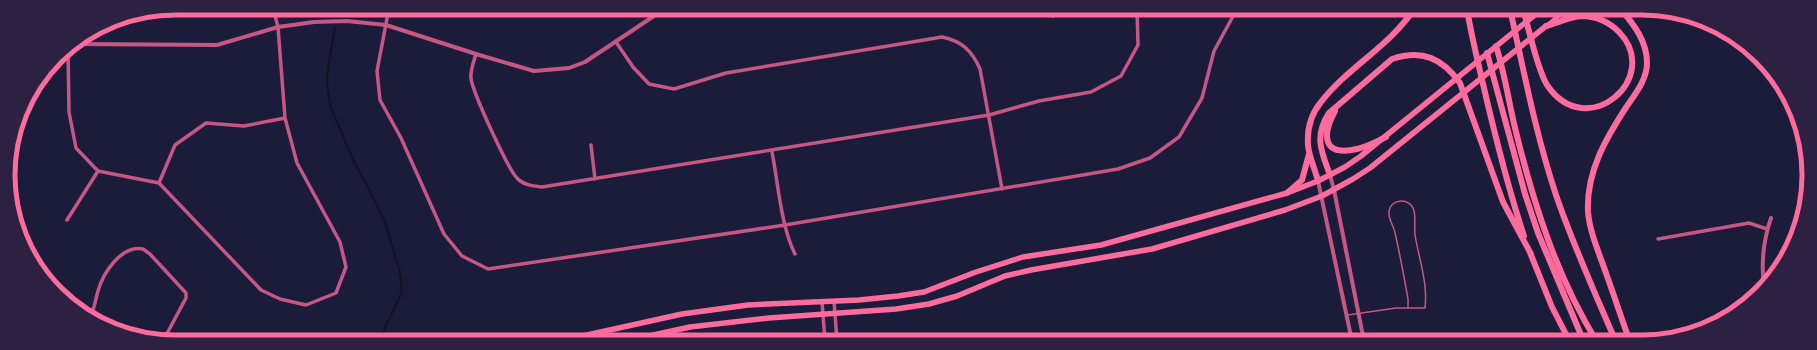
<svg xmlns="http://www.w3.org/2000/svg" width="1817" height="350" viewBox="0 0 1817 350" font-family="Montserrat,sans-serif">
	<rect width="100%" height="100%" fill="#1b1b3a"/>
	<g fill="none" stroke-linecap="round" stroke-linejoin="round">
		<path stroke="#12122b" stroke-width="2" d="M337,15L338,8
			M335,27L327,75V85L331,108L354,162L368,187L385,222L400,272L402,292L379,341"/>
		<path stroke="#c65784" stroke-width="1.5" d="M1348,315L1396,308H1425C1428,283 1419,259 1415,235C1414,227 1416,218 1414,211C1411,197 1390,198 1389,212C1388,219 1394,226 1395,233C1400,254 1404,277 1408,299V307"/>
		<path stroke="#c65784" stroke-width="3.5" d="M389,8L377,71L380,100L401,138L444,234L462,256L488,269L785,225L1118,169L1150,158L1179,137L1202,98L1214,51L1237,9
			M1053,16L1055,9
			M616,42L633,67L649,84L674,89L726,73L942,37C962,41 972,51 980,69L1002,189
			M68,50L69,112L76,148L98,171L159,183L261,290L280,299L306,305L336,293L346,267L340,242L297,163L285,118L278,27L273,8
			M476,54C474,61 470,71 471,78C472,91 508,169 517,178C523,185 533,186 542,187L989,115L1039,101L1091,92L1121,76L1138,45L1137,9
			M591,145L595,179
			M772,152C778,182 781,227 795,254
			M159,183L175,145L206,123L244,126L285,118
			M67,220L98,171
			M1658,239L1749,223L1767,229
			M834,301L837,341
			M822,302L825,341
			M89,318C95,310 95,300 98,291C103,273 121,245 143,249L150,254L186,293V298L163,341"/>
		<path stroke="#c65784" stroke-width="4" d="M76,44L217,45L278,27L314,22L347,21L386,25L476,54L534,71L569,68L585,62L666,8
			M1330,175L1334,190L1364,341
			M1318,181L1352,341
			M1764,287C1761,263 1763,241 1771,218"/>
		<path stroke="#ff6b9d" stroke-width="4.5" d="M1549,24L1567,9"/>
		<path stroke="#ff6b9d" stroke-width="5.5" d="M11,187L12,150"/>
		<path stroke="#ff6b9d" stroke-width="5.5" d="M560,341L682,314L748,305L859,300L898,296L924,292L976,272L1023,257L1101,245L1287,193L1318,181L1345,167L1361,156L1542,9
			M626,341L690,327L769,318L896,309L929,304L957,296L1005,276L1031,270L1152,249L1285,210L1322,196L1353,179L1370,168L1546,26"/>
		<path stroke="#ff6b9d" stroke-width="6" d="M1467,9C1472,40 1480,70 1487,101C1498,147 1509,191 1524,236
			M1510,9C1524,72 1536,135 1556,195C1573,245 1595,293 1616,342
			M1523,9C1529,29 1537,69 1547,85C1587,144 1663,77 1619,32C1609,22 1596,16 1581,16C1570,17 1557,23 1546,26
			M1621,9C1634,25 1647,41 1647,63C1647,79 1636,93 1627,106C1606,138 1586,172 1588,212C1590,234 1600,255 1607,276C1615,298 1622,320 1630,342
			M1496,46C1505,74 1509,104 1516,132C1534,205 1557,277 1597,342
			M1487,53L1525,194L1538,233L1584,342
			M1335,111C1322,135 1322,157 1357,149C1367,147 1377,141 1386,137
			M1330,175C1321,151 1314,136 1329,113L1392,59C1422,49 1442,58 1460,83L1503,202L1531,254
			M1318,181C1315,169 1309,157 1308,145C1307,130 1311,114 1321,102C1348,67 1390,46 1414,9
			M1287,193L1302,180L1309,154
			M1529,250L1552,307L1570,342"/>
	</g>
	<path d="M0 0H1817V350H0ZM175 15H1642A160 160 0 0 1 1802 175V175A160 160 0 0 1 1642 335H175A160 160 0 0 1 15 175V175A160 160 0 0 1 175 15Z" fill="#2d2142" fill-rule="evenodd"/>
	<path fill="none" stroke="#ff6b9d" stroke-width="5" d="M175 15H1642A160 160 0 0 1 1802 175V175A160 160 0 0 1 1642 335H175A160 160 0 0 1 15 175V175A160 160 0 0 1 175 15Z"/>
</svg>
